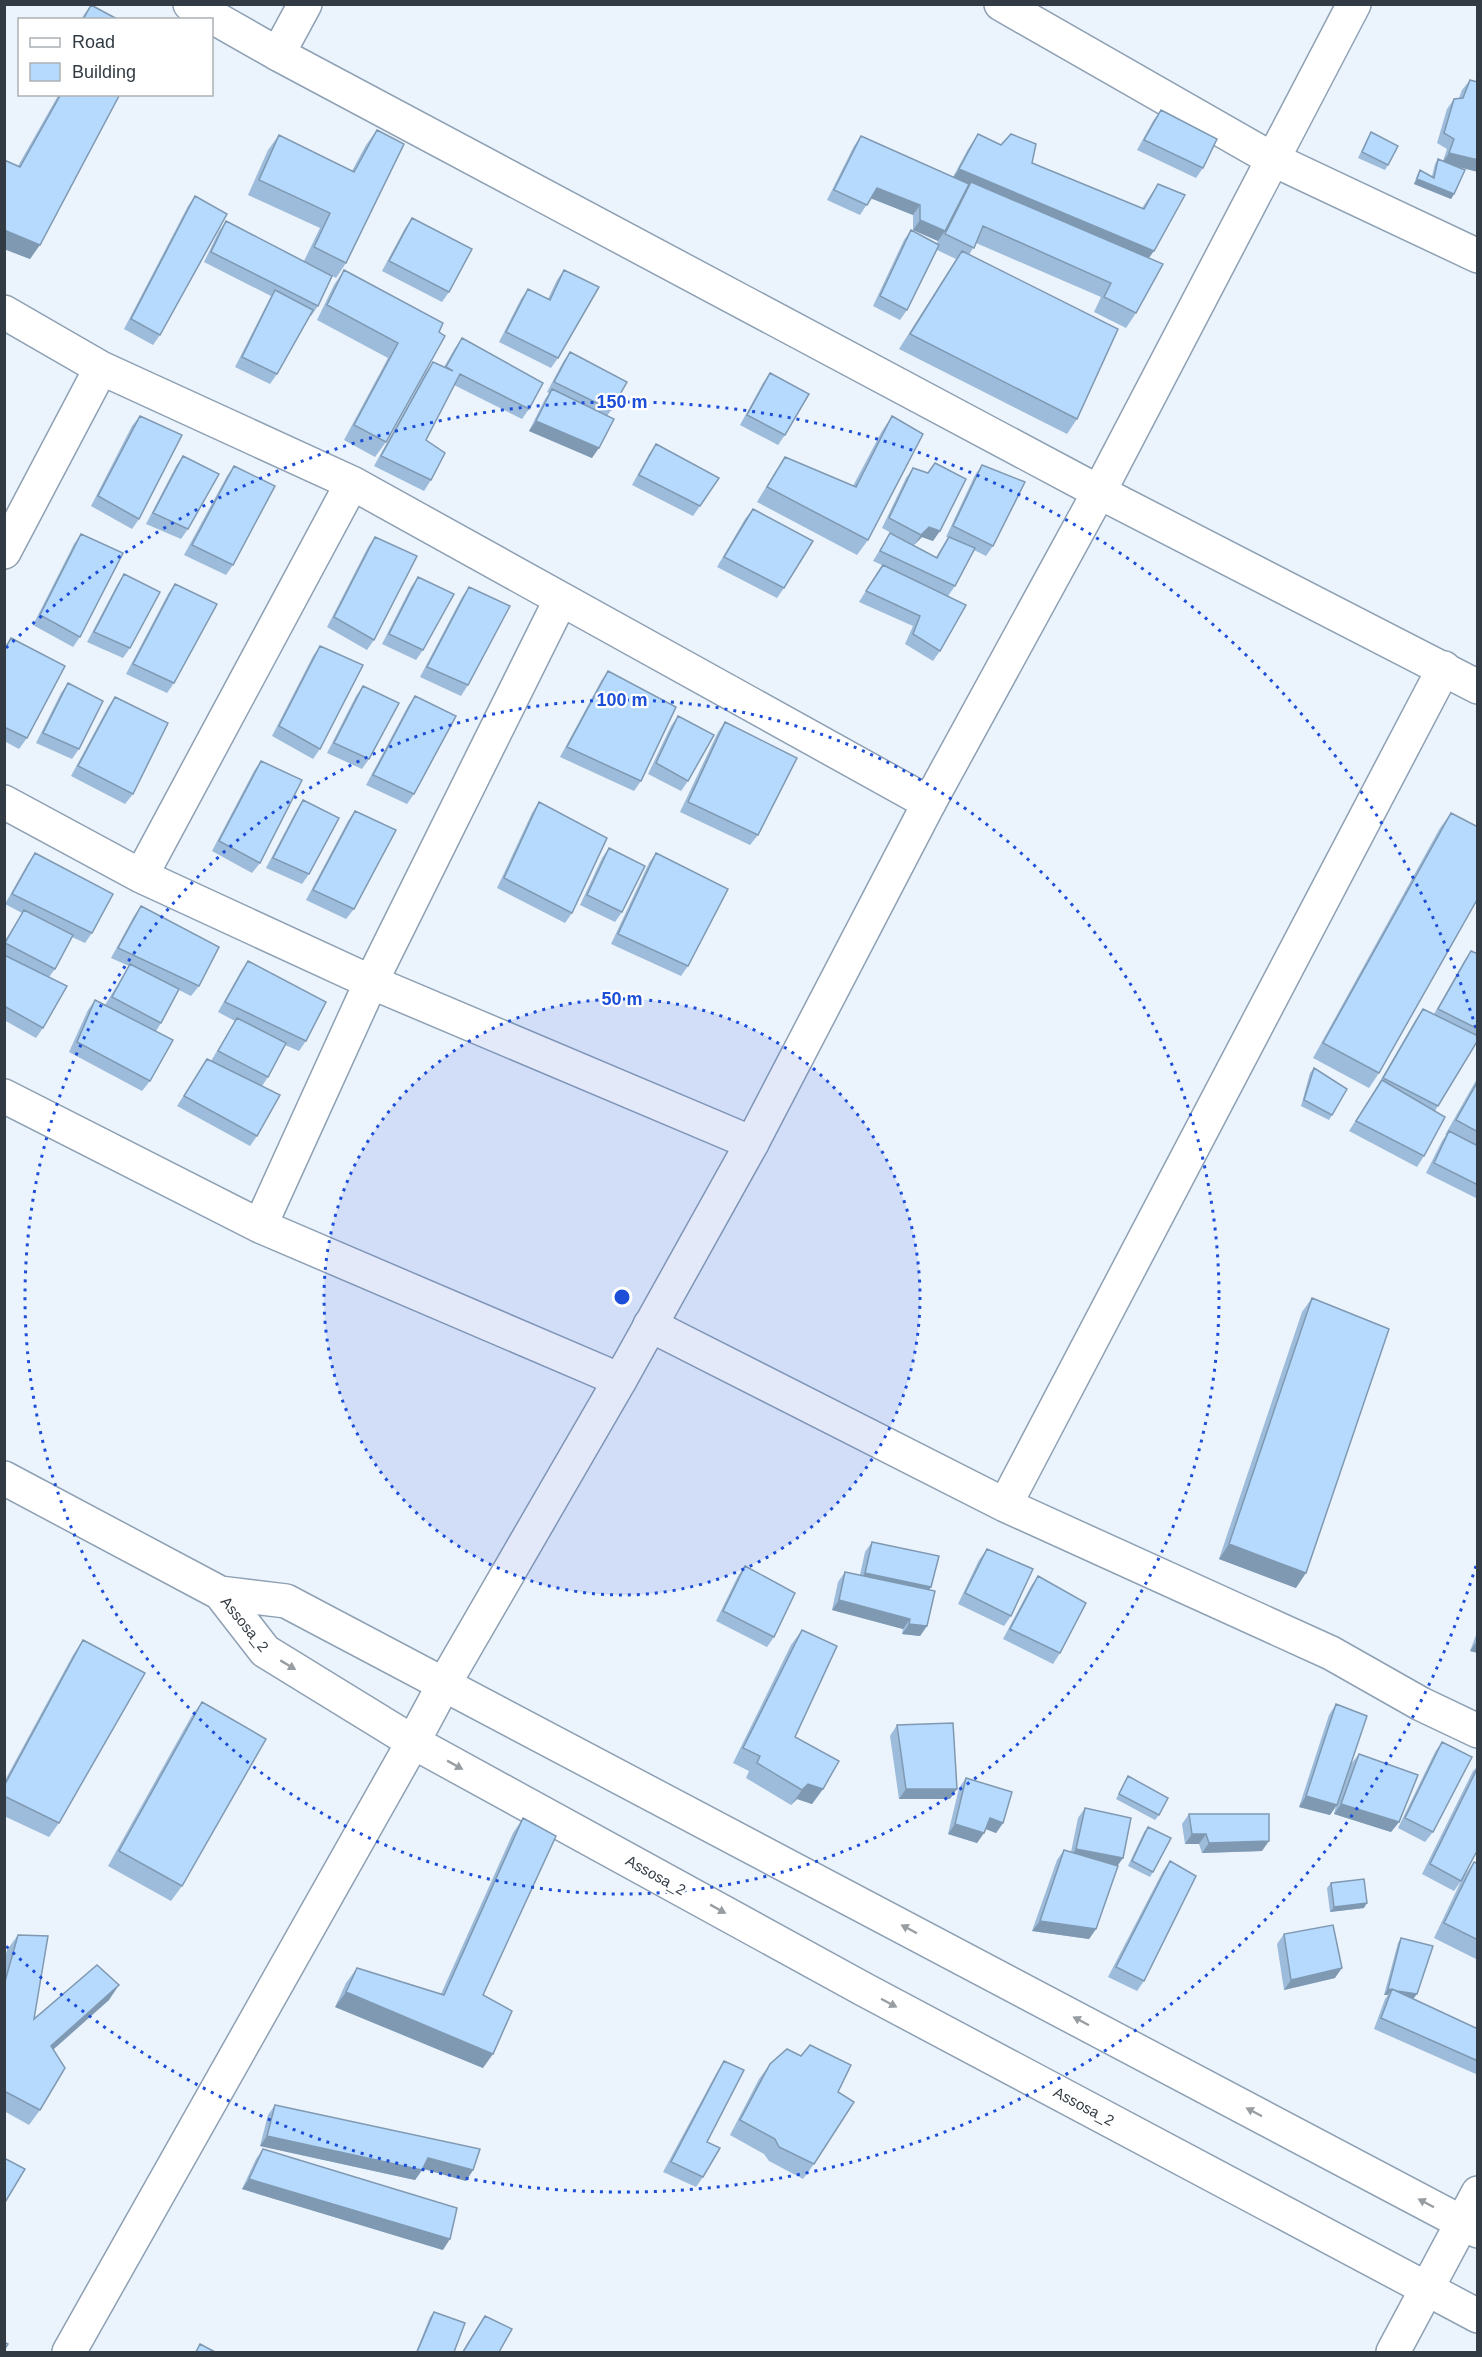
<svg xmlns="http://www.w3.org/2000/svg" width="1482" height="2357" viewBox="0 0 1482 2357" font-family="Arial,sans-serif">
	<rect width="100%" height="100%" fill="#ebf3fc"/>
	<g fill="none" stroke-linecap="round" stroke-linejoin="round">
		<defs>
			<path id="minor" d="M1001,4L1272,159L1478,256
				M278,54L305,4
				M4,312L101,368L352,483L929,803
				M4,552L101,368
				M4,802L141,876L371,982L752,1143
				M141,876L352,483
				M4,1096L260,1226L620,1380
				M260,1226L371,982L560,601
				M650,1325L1005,1505L1331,1653L1421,1704L1478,1731
				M1005,1505L1444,668
				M1393,2352L1478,2193"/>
			<path id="tertiary" d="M190,4L278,54L1099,492L1478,687
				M4,1478L220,1593L286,1601L1478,2231
				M220,1593L265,1651L413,1742L865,1990L1478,2316
				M69,2352L413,1742L444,1684L620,1380L752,1143L929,803L1099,492L1354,4"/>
		</defs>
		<use href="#minor" stroke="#8da0b4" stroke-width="36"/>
		<use href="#tertiary" stroke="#8da0b4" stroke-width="36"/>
		<use href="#minor" stroke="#fff" stroke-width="33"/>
		<use href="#tertiary" stroke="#fff" stroke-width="33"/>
	</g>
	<path fill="#9dbbda" d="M91,5L119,20H80Z
		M1470,80L1460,168L1454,194L1451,199L1414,184L1417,175L1420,170L1432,176L1435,164L1438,159L1443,161L1447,149L1437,143L1447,109L1454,99L1459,98L1462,90Z
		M59,94H120L30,259L4,249V160L18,166Z
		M1161,110L1203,168L1196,178L1137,150L1153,121Z
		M377,130L346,263L336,278L321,270L318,306L311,316H310L277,374L270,384L235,367L271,296L204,262L219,231L226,221L304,261L320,228L248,195L268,150L279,135L352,171L366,145Z
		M1371,132L1388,165L1385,170L1358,158L1368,137Z
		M978,134L1032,163L1142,208L1158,184L1149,258L1136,313L1126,328L1094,312L1101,297L976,243L969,255L1077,419L1067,434L899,349L956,259L937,250L907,310L900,320L873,306L904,240L911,230L937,243L938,241L913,230V215L871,198L860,215L827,200L854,146L861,136L953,177L968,149Z
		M195,196L160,335L153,345L124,329L188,206Z
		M412,218L449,292L442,302L382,271L405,228Z
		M344,270L443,323L386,442L375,457L344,440L388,358L317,320L334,285Z
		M564,270L558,358L551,368L499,342L521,299L528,289L548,299L557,280Z
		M462,338L529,409L522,419L454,385L426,440L431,480L424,491L374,466L426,372L433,362L444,367L455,348Z
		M570,352L611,410L607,416L592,458L529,431L545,399L549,393L547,392L563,362Z
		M770,373L785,435L778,445L740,425L763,383Z
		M140,416L139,519L132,529L91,506L132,426Z
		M892,416L868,540L857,555L757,502L775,472L785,457L853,486L882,431Z
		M656,444L700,506L693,516L632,485L649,454Z
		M183,456L188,529L181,539L146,524L176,466Z
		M982,465L993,546L986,556L974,550L955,586L948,596L940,651L933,661L905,644L913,626L859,602L882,565L873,561L890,533L936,557L948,537H946L975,475Z
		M234,466L233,565L226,575L184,555L227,476Z
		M913,468L933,541L922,537L914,545L882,528L906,478Z
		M753,509L784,588L777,598L717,567L745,519Z
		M81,534L80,637L73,647L33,625L74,544Z
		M375,537L374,640L367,650L327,627L368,547Z
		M124,574L130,648L123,658L87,642L117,585Z
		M418,577L423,650L416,660L382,644L411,587Z
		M175,584L174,683L167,693L126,674L168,594Z
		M469,587L468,685L461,696L420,677L462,597Z
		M11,638L27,738L19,749L4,741V647Z
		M320,646V749L313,759L272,736L313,656Z
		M608,671L641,781L634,791L560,757L601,681Z
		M68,683L79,749L72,759L36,743L61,693Z
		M363,686L369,759L362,769L327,753L356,696Z
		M415,696L414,794L407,804L366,785L408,706Z
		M115,697L133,794L125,804L71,776L108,707Z
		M678,716L688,781L681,791L648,774L671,726Z
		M725,722L758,835L750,845L680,812L718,732Z
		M261,761L260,863L252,873L212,851L254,771Z
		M303,800L309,874L302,884L266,868L296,811Z
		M539,802L572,913L565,923L497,888L532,813Z
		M355,811L354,909L346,919L306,900L348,821Z
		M1451,813L1379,1073L1369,1088L1313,1058L1440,828Z
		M609,848L622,912L615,922L580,905L602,858Z
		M35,853L92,933L85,943L72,937L55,969L49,977L43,1028L36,1038L4,1020V942L22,913L5,904L28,863Z
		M656,853L688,966L681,976L611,944L649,863Z
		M141,906L199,986L191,996L179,990L161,1023L156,1031L150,1081L142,1091L69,1052L88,1010L95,1000L105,1005L129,966L111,958L134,916Z
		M1471,951L1478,954V1035L1435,1111L1424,1156L1417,1167L1349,1131L1376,1088L1416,1019L1423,1009L1434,1014L1464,961Z
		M248,961L306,1041L299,1051L285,1045L268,1077L262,1086L257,1136L250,1146L177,1106L207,1059L211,1061L235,1021L218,1012L241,971Z
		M1314,1068L1332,1115L1329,1120L1301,1106L1310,1073Z
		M1478,1077V1199L1426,1173L1442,1141L1446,1135H1445Z
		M1312,1298L1296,1588L1219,1559L1302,1312Z
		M872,1542L929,1590L927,1626L920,1636L902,1634L903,1629L832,1610L838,1582L845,1572L860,1575L865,1552Z
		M987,1549L1011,1616L1004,1626L958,1604L979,1560Z
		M745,1566L774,1637L767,1647L716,1621L738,1576Z
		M1038,1576L1060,1653L1053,1664L1003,1639L1031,1586Z
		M802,1630L795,1737L823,1789L812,1804L797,1799L791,1805L746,1778L749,1771L733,1763L791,1645Z
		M1478,1630V1653L1470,1651Z
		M83,1640L59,1823L49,1837L4,1816V1782L73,1655Z
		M202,1702L182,1886L171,1901L108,1866L191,1717Z
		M1336,1704L1342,1791L1351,1764L1359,1754L1399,1822L1391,1832L1334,1814L1336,1806L1330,1815L1299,1807L1329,1715Z
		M897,1725L950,1799H899L890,1736Z
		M1442,1742L1433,1832L1425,1842L1398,1828L1435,1752Z
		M1478,1766V1849L1464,1876L1474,1862L1478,1864V1960L1434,1938L1461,1881L1454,1891L1422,1874L1473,1771Z
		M1128,1776L1159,1815L1155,1820L1116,1799Z
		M966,1778L1003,1823L996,1833L986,1829L977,1843L948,1834L959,1788Z
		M1085,1808L1118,1866L1096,1929L1089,1939L1032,1931L1057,1860L1064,1850L1071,1852L1078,1818Z
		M1189,1814L1262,1851L1202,1853L1199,1844H1185L1182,1824Z
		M523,1818L483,1995V2068L335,2007L346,1983L357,1968L441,1994L513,1833Z
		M1148,1827L1153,1872L1150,1877L1128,1866L1144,1832Z
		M1170,1861L1144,1981L1137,1991L1108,1977L1163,1871Z
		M1331,1883L1364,1908L1330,1912L1327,1888Z
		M1284,1934L1335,1978L1284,1990L1277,1944Z
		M18,1935L34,2019L109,2000L53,2050L40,2110L29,2125L4,2111V1961L7,1950Z
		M1401,1938L1417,1994L1413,1999L1478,2029V2075L1374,2029L1385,1999L1388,1995H1384L1398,1943Z
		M724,2061L707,2142L703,2177L696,2187L663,2172L717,2072Z
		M770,2064L838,2092L814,2164L803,2179L769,2161L764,2154L730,2135L759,2079Z
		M275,2105L473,2170L466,2181L423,2169L415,2180L260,2146L268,2115Z
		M263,2149L443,2250L242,2189L256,2159Z
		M434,2312L454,2352H416L430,2317Z
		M485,2316L499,2352H462L478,2326Z"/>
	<path fill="#7f99b2" d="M1449,153L1478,160V172L1442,163Z
		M959,169L1154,251L1143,266L949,184Z
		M1417,179L1454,194L1451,199L1414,184Z
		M877,188L920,205L913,215L870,198Z
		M920,220L945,231L938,241L913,230Z
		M4,230L40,245L30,259L4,249Z
		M536,421L599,448L592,458L529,431Z
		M929,527L940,531L933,541L922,537L914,545L921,535Z
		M1229,1544L1306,1573L1296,1588L1219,1559Z
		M865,1573L931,1587L924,1597L858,1583Z
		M839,1600L910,1619L903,1629L832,1610Z
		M909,1624L927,1626L920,1636L902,1634Z
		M1477,1641H1478V1653L1470,1651Z
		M808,1784L823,1789L812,1804L797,1799L791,1805L802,1790Z
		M906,1789H957L950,1799H899Z
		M1306,1796L1337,1805L1330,1815L1299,1807Z
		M1341,1804L1399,1822L1391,1832L1334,1814Z
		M990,1818L1003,1823L996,1833L983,1828Z
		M955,1824L984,1833L977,1843L948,1834Z
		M1192,1834H1206L1199,1844H1185Z
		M1269,1841L1262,1851L1202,1853L1209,1843Z
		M1076,1849L1123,1858L1116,1868L1069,1859Z
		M1367,1903L1364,1908L1330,1912L1334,1907Z
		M1040,1921L1096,1929L1089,1939L1032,1931Z
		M1342,1968L1335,1978L1284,1990L1291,1980Z
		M119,1985L109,2000L40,2061L51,2046Z
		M1388,1989L1391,1990L1388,1995H1384Z
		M1392,1990L1417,1994L1413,1999Z
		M346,1992L493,2054L483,2068L335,2007Z
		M267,2136L422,2170L415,2180L260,2146Z
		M428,2158L473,2170L466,2181L421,2168Z
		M249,2179L450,2239L443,2250L242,2189Z"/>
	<path fill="#b6dafe" stroke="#7f99b2" stroke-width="1.5" d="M91,5L119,20H83Z
		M1470,80L1478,82V160L1449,153L1454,139L1444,133L1454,99L1463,98Z
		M61,94H120L40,245L4,230V160L20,167Z
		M1161,110L1217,139L1203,168L1144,140Z
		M377,130L404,144L346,263L314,247L330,213L259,180L279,135L354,172Z
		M1371,132L1398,146L1388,165L1362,152Z
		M978,134L1001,145L1011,134L1036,144L1032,163L1144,209L1158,184L1185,195L1154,251L959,169Z
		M861,136L969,184L945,231L920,220V205L877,188L867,205L834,190Z
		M1438,159L1465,170L1454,194L1417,179L1420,170L1434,178Z
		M971,182L1163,264L1136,313L1104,297L1111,283L983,226L974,248L945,234Z
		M195,196L227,214L160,335L131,319Z
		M412,218L472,249L449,292L389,261Z
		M226,221L332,276L318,306L211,252Z
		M911,230L939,245L907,310L880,296Z
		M962,251L1118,329L1077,419L910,334Z
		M344,270L443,323L439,332L445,336L386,442L354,425L398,343L327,305Z
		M564,270L599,287L558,358L506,332L528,289L550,300Z
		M275,290L313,310L277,374L242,357Z
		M462,338L543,383L529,409L460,374L426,440L445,453L431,480L381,456L433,362L453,371L446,367Z
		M570,352L627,382L611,410L554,382Z
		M770,373L809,394L785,435L747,415Z
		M552,389L614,419L599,448L536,421Z
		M140,416L182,435L139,519L98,496Z
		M892,416L923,434L868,540L767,487L785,457L856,487Z
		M656,444L719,478L700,506L639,475Z
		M183,456L219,474L188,529L153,513Z
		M935,463L966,479L940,531L929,527L921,535L889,518L913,468L928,473Z
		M982,465L1025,482L993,546L953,526Z
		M234,466L275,486L233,565L192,545Z
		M753,509L813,541L784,588L724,557Z
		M890,533L937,558L949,537L975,548L955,586L880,551Z
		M81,534L123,553L80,637L40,615Z
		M375,537L417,556L374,640L334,617Z
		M883,565L966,605L940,651L913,634L920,616L866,591Z
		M124,574L160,592L130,648L94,632Z
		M418,577L454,594L423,650L389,634Z
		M175,584L217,604L174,683L133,664Z
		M469,587L510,606L468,685L427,667Z
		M11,638L65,666L27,738L4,727V651Z
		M320,646L363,665L320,749L279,726Z
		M608,671L676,707L641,781L567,747Z
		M68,683L103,701L79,749L43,733Z
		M363,686L399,703L369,759L334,743Z
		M415,696L456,716L414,794L373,775Z
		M115,697L168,723L133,794L78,766Z
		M678,716L714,735L688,781L656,763Z
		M725,722L797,758L758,835L688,802Z
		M261,761L302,780L260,863L219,841Z
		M303,800L339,818L309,874L273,858Z
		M539,802L607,838L572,913L504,878Z
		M355,811L396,830L354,909L313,890Z
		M1451,813L1478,827V898L1379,1073L1323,1043Z
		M609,848L645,866L622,912L587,895Z
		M35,853L113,894L92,933L12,894Z
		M656,853L728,889L688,966L618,934Z
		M141,906L219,947L199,986L118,948Z
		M24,910L73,935L55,969L5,943Z
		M1471,951L1478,954V1029L1438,1009Z
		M4,955L67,986L43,1028L4,1006Z
		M248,961L326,1002L306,1041L225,1002Z
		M130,964L179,989L161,1023L112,997Z
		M95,1000L173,1040L150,1081L77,1042Z
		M1423,1009L1478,1036V1040L1438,1106L1383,1078Z
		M237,1018L286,1043L268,1077L218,1051Z
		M207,1059L280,1095L257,1136L184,1096Z
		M1314,1068L1347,1089L1332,1115L1304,1100Z
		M1382,1080L1445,1117L1424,1156L1356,1121Z
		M1478,1081V1132L1456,1120Z
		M1449,1131L1478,1146V1185L1434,1163Z
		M1312,1298L1389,1329L1306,1573L1229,1544Z
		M872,1542L939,1556L931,1587L865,1573Z
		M987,1549L1033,1569L1011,1616L965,1593Z
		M745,1566L795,1593L774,1637L723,1611Z
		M845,1572L935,1591L927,1626L909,1624L910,1619L839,1600Z
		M1038,1576L1086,1603L1060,1653L1010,1629Z
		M802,1630L837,1646L795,1737L839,1761L823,1789L808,1784L802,1790L757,1763L760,1756L743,1748Z
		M83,1640L145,1673L59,1823L4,1796V1786Z
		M202,1702L266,1739L182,1886L119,1851Z
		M1336,1704L1367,1716L1337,1805L1306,1796Z
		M953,1723L957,1789H906L897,1725Z
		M1442,1742L1472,1757L1433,1832L1405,1818Z
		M1359,1754L1418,1775L1399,1822L1341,1804Z
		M1478,1767V1849L1461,1881L1430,1864Z
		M1128,1776L1168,1798L1159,1815L1119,1794Z
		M966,1778L1012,1792L1003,1823L990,1818L984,1833L955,1824Z
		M1085,1808L1131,1818L1123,1858L1076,1849Z
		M1189,1814H1269V1841L1209,1843L1206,1834H1192Z
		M523,1818L556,1836L483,1995L512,2011L493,2054L346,1992L357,1968L444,1995Z
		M1148,1827L1171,1838L1153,1872L1132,1861Z
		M1064,1850L1118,1866L1096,1929L1040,1921Z
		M1170,1861L1196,1876L1144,1981L1116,1967Z
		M1474,1862L1478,1864V1940L1444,1923Z
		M1364,1879L1367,1903L1334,1907L1331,1883Z
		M1333,1925L1342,1968L1291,1980L1284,1934Z
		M18,1935L48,1936L34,2019L97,1965L119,1985L51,2046L65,2068L40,2110L4,2091V1985Z
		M1401,1938L1433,1946L1417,1994L1397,1991L1392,1989V1990L1388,1989Z
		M1392,1989L1478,2029V2061L1381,2018Z
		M810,2045L851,2065L838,2092L854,2102L814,2164L779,2147L775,2139L740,2120L770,2064L787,2049L801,2056Z
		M724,2061L744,2070L707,2142L720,2148L703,2177L671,2162Z
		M275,2105L480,2149L473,2170L428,2158L422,2170L267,2136Z
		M263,2149L457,2208L450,2239L249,2179Z
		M4,2158L25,2169L4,2204Z
		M434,2312L465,2323L454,2352H417Z
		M485,2316L512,2329L499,2352H463Z
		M4,2342L8,2344L4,2350Z
		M200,2344L215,2352H196Z"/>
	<defs><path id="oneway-solid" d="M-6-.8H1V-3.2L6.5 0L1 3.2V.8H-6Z" transform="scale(1.5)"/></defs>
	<g fill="#989da1">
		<use href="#oneway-solid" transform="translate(288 1665) rotate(31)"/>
		<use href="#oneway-solid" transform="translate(455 1765) rotate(29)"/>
		<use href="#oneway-solid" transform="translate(718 1909) rotate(29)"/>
		<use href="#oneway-solid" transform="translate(909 1929) rotate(-152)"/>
		<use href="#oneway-solid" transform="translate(889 2003) rotate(28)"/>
		<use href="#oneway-solid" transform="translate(1081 2021) rotate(-152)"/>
		<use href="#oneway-solid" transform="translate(1254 2112) rotate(-152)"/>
		<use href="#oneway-solid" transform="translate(1426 2203) rotate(-152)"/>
	</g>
	<circle cx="622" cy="1297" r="298" fill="#1d4ed8" fill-opacity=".12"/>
	<g fill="none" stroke="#1d4ed8" stroke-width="3" stroke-dasharray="3 6">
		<circle cx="622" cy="1297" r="298"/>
		<circle cx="622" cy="1297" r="597"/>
		<path d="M1476 1566A895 895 0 0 1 6 1946M6 648A895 895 0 0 1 1476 1028"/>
	</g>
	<g text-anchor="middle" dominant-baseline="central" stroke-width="4.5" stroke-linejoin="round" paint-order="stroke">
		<g font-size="15" fill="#323b43" stroke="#fff">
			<text transform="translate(245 1624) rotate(51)">Assosa_2</text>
			<text transform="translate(656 1875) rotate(29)">Assosa_2</text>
			<text transform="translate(1084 2106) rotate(28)">Assosa_2</text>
		</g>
	</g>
	<circle cx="622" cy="1297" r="9" fill="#1d4ed8" stroke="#fff" stroke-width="3"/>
	<g font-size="18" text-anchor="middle" font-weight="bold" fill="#1d4ed8" stroke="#fff" stroke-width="4.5" stroke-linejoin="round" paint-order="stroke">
		<text x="622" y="408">150 m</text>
		<text x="622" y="706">100 m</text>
		<text x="622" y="1005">50 m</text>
	</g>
	<rect width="1482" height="2357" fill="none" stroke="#323b43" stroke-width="12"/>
	<rect x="18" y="18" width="195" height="78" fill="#ffffff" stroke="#adb1b4" stroke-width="1.5"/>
	<rect x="30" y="38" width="30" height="9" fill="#ffffff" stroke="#adb1b4" stroke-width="1.5"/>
	<text x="72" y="48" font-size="18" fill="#323b43">Road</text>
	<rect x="30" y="63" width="30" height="18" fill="#b6dafe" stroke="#adb1b4" stroke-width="1.5"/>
	<text x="72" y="78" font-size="18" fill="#323b43">Building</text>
</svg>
